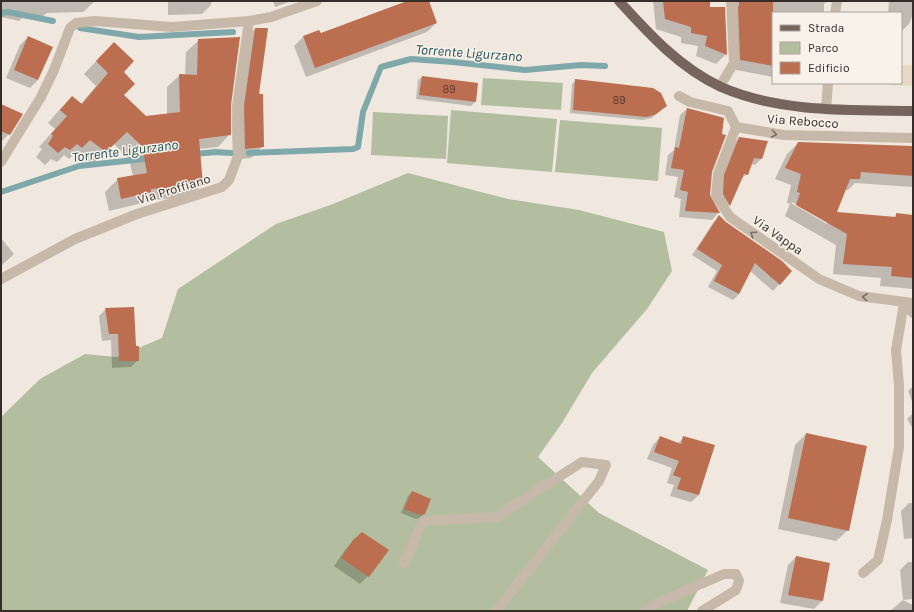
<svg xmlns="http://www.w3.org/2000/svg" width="914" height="612" viewBox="0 0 914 612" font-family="Karla,sans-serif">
	<rect width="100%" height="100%" fill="#f0e8de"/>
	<path fill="#b2be9f" d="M483,78L563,83L561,110L481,105Z
		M451,110L557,119L552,172L447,163Z
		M373,112L448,116L446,159L371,155Z
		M560,120L662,128L658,181L555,172Z
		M408,173L508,199L579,210L664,232L672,271L647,309L592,373L562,423L538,457L599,513L708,570L687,611H1V417L40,379L85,354L117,357L162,338L178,289L276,224L333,204Z"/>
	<path fill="#e7d9c6" d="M901,65H913V86L891,85V83H901Z"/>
	<path fill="#0003" fill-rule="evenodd" d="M1,1H93V3L83,12L47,13L42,17L26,14L19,21L1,17Z
		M168,1H211V5L202,14L168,15Z
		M273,1H292L275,7Z
		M410,1H428L436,23L427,32L306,77L294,46L303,37L320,34Z
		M653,1H709V8L726,54L716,64L696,56L698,46L681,43V37L656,29Z
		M730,1H827L824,4V13H773V77L731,69Z
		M889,1H913V14L909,24L901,32V13H888Z
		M255,29L263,146L251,158L233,160L232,119L243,41Z
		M28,37L38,80L30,88L6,78L20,45Z
		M199,40L230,105V134L218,147L199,149L202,185L190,197L142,201L138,204L109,211L105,192L118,179L133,176L129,159L114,144L92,164L77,151L69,159L64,155L57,162L51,159L45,165L36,157L42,149L39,147L55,129L48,123L60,109L72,97L80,105L96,86L84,74L102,55L123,72V95L146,117L167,115V87L180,75H185L186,52Z
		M422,77L477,84L475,102L471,106L416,99L418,80Z
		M576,80L666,106L652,118L643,120L570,113L572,84Z
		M1,105L9,134L1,142Z
		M687,109L722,117L721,135L711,172L708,196L718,213L712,220L679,217L681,199L674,197L678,177L665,175L668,155L674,150L680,115Z
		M739,138L761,159L755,165L751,164L747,174L740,180L729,205L724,211L719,182L733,144Z
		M798,143L913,147V187L855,183L848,190H845L836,213L893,218L897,214L913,216V289L880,286L881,278L833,274L836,245L785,216L790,204L787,203L791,185L775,179L787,154ZM792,202L827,222V224L791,203Z
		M719,217L790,272L773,291L750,271L739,294L733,300L708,287L717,271L692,255L713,223Z
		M1,238L14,254L1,266Z
		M106,309L135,347L138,360L131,367L112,368L111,340L102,341L99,316Z
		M913,386V404L908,391Z
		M913,413V429L907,419Z
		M806,434L848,530L836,541L778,529L795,445Z
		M660,437L677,444L684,437L699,495L691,502L670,496L674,485L667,483L672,468L647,459L653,445Z
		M412,492L424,514L420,518L416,519L401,513L408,496Z
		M909,503H913V538L904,539L901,511Z
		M353,541L368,576L360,584L334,566L345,550Z
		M796,557L822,601L814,609L780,603L788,565Z
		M908,562H913V599L903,600L913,605V611H890L903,600L900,570Z"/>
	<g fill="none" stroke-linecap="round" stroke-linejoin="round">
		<path stroke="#7fa8ab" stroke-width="6" d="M1,13L8,12L53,21
			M80,28L139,37L233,32
			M249,153L353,149L358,147L363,112L381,67L411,59L453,62L525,70L581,65L605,66
			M194,154L216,152L231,153
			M1,192L79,166L153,158"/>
	</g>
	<path fill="#bb6e50" d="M407,1H429L437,23L315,68L303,36L319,30L321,33Z
		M663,1H710V7H725L727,55L705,46L707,36L691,33V27L665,19Z
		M739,1H773V66L740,60L738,6H739Z
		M255,28H268L259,94H263L264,147L245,149L244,106Z
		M28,36L53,47L38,80L14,70Z
		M240,37L231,105V135L199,139L203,185L151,189V192L121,199L117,178L147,173L142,146L127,132L106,152L90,140L82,148L77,144L70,150L65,147L58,153L48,144L53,136L51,134L67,116L60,110L72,96L82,104L108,73L96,61L114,42L134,61L124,72L135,84L124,95L146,116L180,112L179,74L197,75L198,39Z
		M422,76L478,83L476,102L419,95Z
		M575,79L653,88L661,93L667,106L656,114L647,117L573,110Z
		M1,104L23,114L10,135L1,131Z
		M687,108L724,118L722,134L726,135L712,172L710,195L720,213L685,211L688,192L680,190L684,170L671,168L675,147L679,148Z
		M739,137L768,141L762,159L754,158L748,175L744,174L730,206L723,194L724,175Z
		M798,142L913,146V176L861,172L860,179H850L837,212L896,217V213L913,215V278L891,276L892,267L843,264L847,234L796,205L800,193L797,192L801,174L785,168Z
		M719,215L726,222L782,261L792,271L780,285L755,263L739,294L714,281L722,265L697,249Z
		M134,307L136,346H139V361H119L118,334H109L105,308Z
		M806,433L867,446L849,531L788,518Z
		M660,436L681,444L683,436L715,445L699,495L677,489L681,478L673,475L679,461L654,452Z
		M412,491L431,499L425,514L420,515L404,509Z
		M362,532L389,550L369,577L341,558L353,540Z
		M796,556L830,563L823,601L788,595Z"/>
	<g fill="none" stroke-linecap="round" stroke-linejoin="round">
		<path stroke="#c7b9aa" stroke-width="10" d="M835,13L837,1
			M720,86L734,63L731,1
			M679,96L690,102L728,111L736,127
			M826,109L828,83
			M736,127L718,174L716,196L730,217L819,279L859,296L913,303
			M736,127L784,135L913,138
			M1,162L41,97L54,70L70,28L76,23L95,21L172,27L249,21L271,17L317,1
			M1,279L75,239L137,214L222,187L229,180L238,156L237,106L249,21
			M904,303L913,313
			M404,563L423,521L496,517L582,462L606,465L599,481L496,611
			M863,573L878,560L887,520L899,447V386L896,350L904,303
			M645,611L653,605L724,574H736L739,581L736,590L702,611"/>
		<path stroke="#76655c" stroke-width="10" d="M619,1C649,34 680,68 721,87C781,113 849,110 913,111"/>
	</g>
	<defs><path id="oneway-chevron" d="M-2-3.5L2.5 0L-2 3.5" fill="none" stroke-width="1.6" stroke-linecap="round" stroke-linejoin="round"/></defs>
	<g stroke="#776c63">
		<use href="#oneway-chevron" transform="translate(774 134) rotate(10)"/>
		<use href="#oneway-chevron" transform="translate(753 234) rotate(-145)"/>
		<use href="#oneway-chevron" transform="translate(865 297) rotate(-172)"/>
	</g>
	<g text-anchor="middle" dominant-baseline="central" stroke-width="3" stroke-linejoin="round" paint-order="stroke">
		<g font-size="11" fill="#573d33">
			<text x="449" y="89">89</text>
			<text x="619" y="100">89</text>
		</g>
		<g font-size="13" fill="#362d29" stroke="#f8f2ea">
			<text transform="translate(803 121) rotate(4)">Via Rebocco</text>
			<text transform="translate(174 189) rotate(-17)">Via Proffiano</text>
			<text transform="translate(778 235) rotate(35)">Via Vappa</text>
		</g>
		<g font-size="14" font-style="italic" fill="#224f53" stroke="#f8f2ea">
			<text transform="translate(469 53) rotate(4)">Torrente Ligurzano</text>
			<text transform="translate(125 151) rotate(-7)">Torrente Ligurzano</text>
		</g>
	</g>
	<rect width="914" height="612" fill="none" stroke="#362d29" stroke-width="4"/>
	<rect x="772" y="12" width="130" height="72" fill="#f8f2ea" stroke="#aaa39d"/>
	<rect x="780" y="25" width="20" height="6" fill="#76655c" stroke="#aaa39d"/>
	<text x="808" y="32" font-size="12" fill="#362d29">Strada</text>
	<rect x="780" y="42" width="20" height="12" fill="#b2be9f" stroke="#aaa39d"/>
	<text x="808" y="52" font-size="12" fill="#362d29">Parco</text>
	<rect x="780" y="62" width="20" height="12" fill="#bb6e50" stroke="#aaa39d"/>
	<text x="808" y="72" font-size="12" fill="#362d29">Edificio</text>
</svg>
